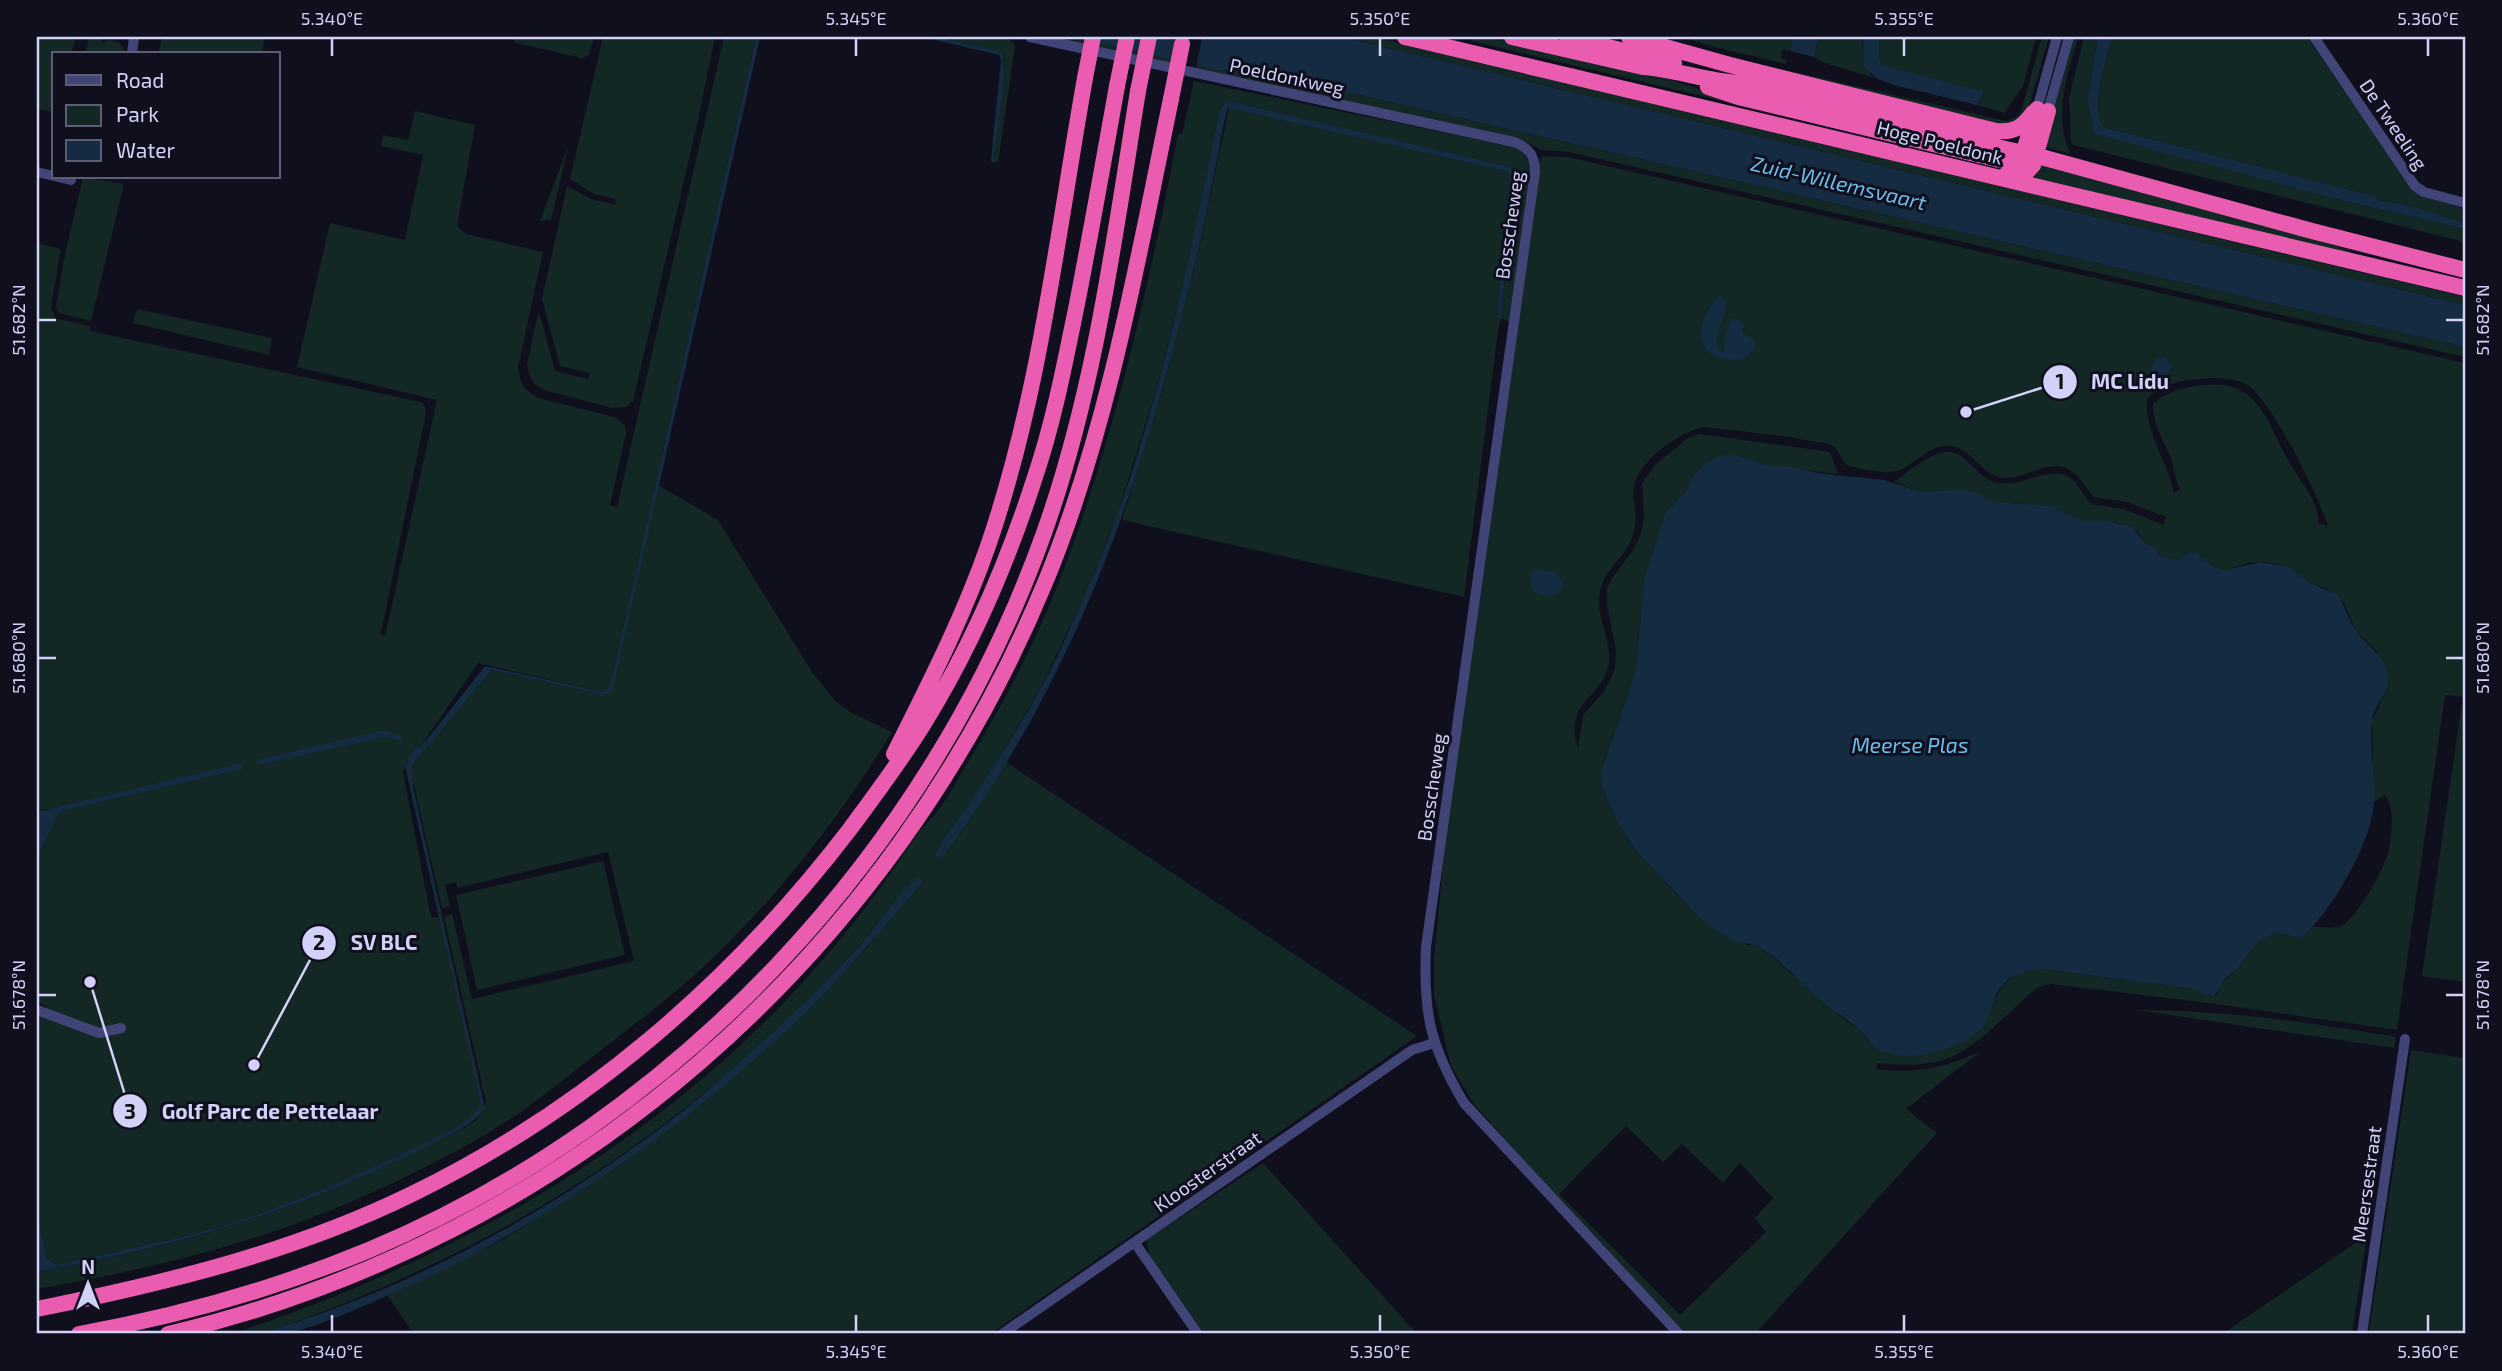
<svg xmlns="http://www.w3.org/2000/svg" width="2502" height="1371" viewBox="0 0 2502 1371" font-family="'Exo 2',sans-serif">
	<rect width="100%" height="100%" fill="#100f1e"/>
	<path fill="#132724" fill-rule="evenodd" d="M37,37H76L71,54H54V112L37,109Z
		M89,37H99L102,43L110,40L120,43L127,54H85Z
		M162,37H265L262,54H158Z
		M511,37H594L589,55L582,58L516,43Z
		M603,37H715L699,116L633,401L626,407L613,408L547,391L535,385L529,374L527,364L538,314L540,315L555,371L588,379L590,373L560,366L542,299L567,186L591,199L616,205L615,199L594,194L570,179Z
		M724,37H756L610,686L603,692L478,663L403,772L429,908L432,918L439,917L482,1105C466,1127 435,1138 411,1150C349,1180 284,1207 218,1227C165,1242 111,1252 57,1265L47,1259L37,1211V1016L41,1017L47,1006L37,1002V856L59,807L37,811V243L61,249L51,307L55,318L90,326V331L421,402L425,406L426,412L381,634L385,636L437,400L297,367L330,223L405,240L423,155L381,146L383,135L408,140L415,111L475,125L457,226L466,234L543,252L518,367L520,379L525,389L538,398L615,417L625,426L626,434L610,505L617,507Z
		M939,37H1007L1015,46L998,163L994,162L1004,59L996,50Z
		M1046,37H1073L1216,70L1234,71L1241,68L2465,347V357L1569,152L1541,150L1522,140Z
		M1342,37H1374L2465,297V305Z
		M1473,37H1489L1661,77L1733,99L1996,166L1472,41Z
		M1646,37H1663L1679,43L1734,58L2006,121L2015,118L2021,111L2042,37H2049L2027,114L2006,126Z
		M1681,37H1793L1790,51L1782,50L1781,58L1787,60L1786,64L1714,47Z
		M1819,37H1863L1862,44L1870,74L1878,79L1822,62L1814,57Z
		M1880,37H2036L2023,86L2004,113L1977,105L1984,93L1883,65L1879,59Z
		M2073,37H2078C2068,73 2052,117 2071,154L2043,146Z
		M2084,37H2098L2087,100L2093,125L2332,198L2465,229V242L2073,145L2071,141L2069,98Z
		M2112,37H2307L2412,189L2421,196L2465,209V223L2408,205L2379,200L2374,196L2104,127C2089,110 2107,57 2112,37Z
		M1194,81L1510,146C1524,151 1528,157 1531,171L1510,322L1501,318L1498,331L1464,597L1122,520L1162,392L1196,262L1229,108L1509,172L1497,317H1501L1515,177L1511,167L1234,102L1222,104L1189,261L1156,391L1116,518L1086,593L1038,693L999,758L953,829L936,851L960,834L1006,762L1417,1036L990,1334H414L387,1295L505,1238L617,1167L805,1012L863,952L919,887L922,882L915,880C879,923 842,966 802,1006C649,1156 470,1262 268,1332L259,1334H231C439,1266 639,1155 790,996C827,957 862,914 893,870C901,859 908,847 916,836C922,827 931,820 937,812C947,799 955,784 963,770C1001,709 1036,642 1062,574C1116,432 1150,282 1178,134H1182Z
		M569,144L551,220L540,221Z
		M1543,156L1568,157L2465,363V982L2422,976L2463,697L2445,695L2397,1030L2209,1003L2052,984L2041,986C2029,993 2019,1005 2008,1014C1961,1058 1943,1070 1877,1063L1876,1069C1917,1074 1942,1068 1980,1052L1906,1109L1937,1133L1755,1334H1684L1544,1183L1474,1104L1451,1066L1434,995V957L1445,843L1540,158ZM2208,378C2221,378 2238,378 2249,386C2272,402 2319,497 2328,526L2318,523C2321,506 2300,480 2291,465C2267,425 2261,379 2204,385C2184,387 2169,391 2153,403C2152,423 2162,438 2170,456C2174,467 2175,479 2180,489L2174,493C2168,462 2144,431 2147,399C2160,382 2187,380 2208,378ZM1704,427L1783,436L1829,444L1835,447L1846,465C1860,468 1885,476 1899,470C1916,464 1928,446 1946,446C1969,445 1977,468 1995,476C2019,486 2046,457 2068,469C2079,475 2086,488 2094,497L2127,502L2166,517L2163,525L2124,509L2091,504C2085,497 2079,485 2072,479C2051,462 2020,490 1994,482C1976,477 1965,449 1945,452C1927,455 1908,472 1894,482L1922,492L1982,496L1994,502L2051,506L2084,521L2117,522L2137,531L2146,544L2157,550V555L2177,560L2189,553L2200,555L2214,567L2225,570L2249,563L2266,562L2289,567L2310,583L2327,589L2344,603L2356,631L2377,652L2387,689L2372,721L2374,802L2385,795C2395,809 2392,830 2389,848C2387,865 2357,918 2341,926C2333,929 2322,927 2313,927L2302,938L2276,933L2259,941L2238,968L2220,985L2216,996L2195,989L2050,970H2029L2014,976L2003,985L1994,1000L1987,1020L1979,1030L1956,1045L1932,1053L1867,1039L1861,1031L1840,1016L1768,953L1755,945H1748L1688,906L1638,853L1619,825L1607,799L1602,786L1601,771L1635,673L1642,607L1670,508L1726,455H1735L1770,466L1838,474L1830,452L1700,434L1688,438L1655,465L1642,483L1644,519L1641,533L1635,547L1613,577L1607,588V606L1616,650L1615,669L1605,690L1583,715L1578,748C1562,701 1606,696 1609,662C1611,641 1598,620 1599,599C1601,570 1621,563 1631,540C1642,514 1629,501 1635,482C1643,458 1680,432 1704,427ZM1626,1126L1663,1162L1682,1144L1723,1183L1740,1163L1773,1198L1755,1218L1766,1232L1680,1315L1559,1194Z
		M2038,164L2309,237L2351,251L2350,254L2034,179Z
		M83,177L124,184L91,321L58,313L56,306L64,259Z
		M137,309L272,338L269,355L133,323Z
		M658,485L718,520L812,672L835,701L850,712L892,732C842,814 784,889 715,956C681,989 643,1018 605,1047C577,1069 550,1091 521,1112C469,1147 410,1176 353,1201C252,1245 145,1270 37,1289V1272C171,1248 296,1213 418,1150C430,1144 473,1126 479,1117C482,1113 484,1106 486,1102L444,917L452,914L472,999L634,961L608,852L457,888L456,882L445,885L450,906L442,908L411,773L412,765L419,755L492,670L603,695L609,694Z
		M603,861L625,955L477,990L456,895Z
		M2136,1010C2224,1010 2309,1022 2396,1037L2394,1048Z
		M2411,1050L2465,1058V1334H2392L2369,1331Z
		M1263,1163L1417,1334H1205L1149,1255L1147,1242L1149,1238Z
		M2367,1235L2352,1334H2222Z"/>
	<path fill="#152b42" d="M756,37H760L613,689L609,694L603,695L492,670L412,765L413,787L485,1108C472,1128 441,1138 419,1150C295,1213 173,1247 37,1272V1211L47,1259L57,1265C111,1252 165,1242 218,1227C284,1207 348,1180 410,1150C435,1138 465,1127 481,1105L407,775L406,765L414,749L420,747L429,737L485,666L603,692L610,686Z
		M923,37H939L996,50L1002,53C1008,75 996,136 994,162H991L992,149L1001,59L999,55Z
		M1073,37H1342L2465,305V347L1241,68L1234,71L1216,70Z
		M1793,37H1819L1814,57L1790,51Z
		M1863,37H1880L1879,59L1883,65L1984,92L1977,105L1894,85L1878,79L1864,67Z
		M2098,37H2112C2107,57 2089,110 2104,127L2374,196L2379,200L2408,205L2465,223V229L2332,198L2095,134L2092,131L2093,125L2087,100Z
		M1225,102H1234L1511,167L1515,177L1501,318L1497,317L1509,172L1228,108C1223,123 1221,140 1218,155C1210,191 1204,228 1195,264C1144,476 1077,680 943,856L939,857L935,856C937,844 960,819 967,807C991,770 1016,733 1037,695C1055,663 1070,628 1085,594C1154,440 1186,273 1220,109Z
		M1721,296L1727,303L1716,340L1720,351L1724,352L1725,335L1731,319H1738L1743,325L1742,333L1756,340L1754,350L1744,359C1711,364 1690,346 1707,313C1711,306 1714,300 1721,296Z
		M2164,357L2172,363L2168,376L2157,386L2152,385C2148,375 2151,366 2158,358Z
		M1726,455H1735L1770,466L1793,467L1818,473L1884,480L1922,492L1961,490L1975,492L1994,502L2051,506L2084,521H2108L2132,527L2146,544L2157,549V555L2177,560L2189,553H2197L2214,567L2225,570L2261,562L2289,567L2310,583L2338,595C2345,606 2348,618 2355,629C2365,646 2386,654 2388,676C2390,694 2374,705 2372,721C2369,747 2376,776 2374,802C2372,843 2332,910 2302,938L2276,933L2259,941L2238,968L2225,979L2214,997L2195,989L2050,970C2026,968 2003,975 1994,1000C1991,1008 1990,1017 1984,1025C1964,1050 1905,1066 1876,1048C1870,1044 1867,1037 1862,1032C1851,1021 1836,1013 1824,1003C1805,987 1788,968 1769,953L1755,945L1733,941L1704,922L1638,853L1619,825L1607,799L1602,786L1601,772L1635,673L1645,576L1666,512L1686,492L1691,480L1703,465L1719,456Z
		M1534,570L1555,572L1563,581L1562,589C1544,606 1521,588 1534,570Z
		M379,731H388L404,738L402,741L385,737L258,765L257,760Z
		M241,763L243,769L61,811L58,813L37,858V812Z
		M920,877L922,882L919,887C882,930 845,973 805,1013C687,1126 553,1220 404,1288C369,1304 323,1325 286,1334C277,1336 268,1334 259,1334C405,1291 545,1215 666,1124C706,1094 742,1060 779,1027C807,1001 835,973 861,944C875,928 904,886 920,877Z"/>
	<path fill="#100f1e" d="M1175,37H1202L1196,69L1170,63Z"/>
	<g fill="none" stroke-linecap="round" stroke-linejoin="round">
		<path stroke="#404477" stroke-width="10" d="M1030,37L1514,142C1529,148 1535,155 1535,172L1426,947C1423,1013 1430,1046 1464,1103L1679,1334
			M2314,37L2415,186L2424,192L2465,203
			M132,54L134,37
			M2037,109L2057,37
			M2048,111L2069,37
			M37,172L54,176
			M58,177L71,180V177
			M37,1010L99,1033L121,1028
			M1135,1243L1198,1334
			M1002,1334L1412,1050L1434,1043
			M2362,1334L2405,1039"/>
		<path stroke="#e95caf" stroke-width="16" d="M1405,37L2465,288
			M1512,37L1643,67C1676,69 1707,82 1740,83L1997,147
			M1567,37L1674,63
			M1629,37L1730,65L1996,131C2014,133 2023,127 2033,113
			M1708,87L1738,97L2008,162L2020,159L2023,154L2037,109
			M2045,158L2312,231L2465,270
			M2005,176L2026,173L2033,165L2048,111
			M894,754C928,686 963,618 988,546C1040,395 1057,235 1085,78
			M37,1309C165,1283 291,1253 410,1195C584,1111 733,982 850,829C876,794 903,758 926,720C972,645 1008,561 1035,477C1054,421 1065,362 1077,304C1091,232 1104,159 1117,86
			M79,1334C179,1316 275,1289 369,1250C679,1120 931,850 1044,533C1095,390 1114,240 1138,91
			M168,1334C568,1240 892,956 1047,578C1109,426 1138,258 1171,99"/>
		<path stroke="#e95caf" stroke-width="16" d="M1085,78L1093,37
			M1117,86L1127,37
			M1138,91L1149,37
			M1171,99L1182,44
			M1997,147L2045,158"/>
	</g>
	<path fill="none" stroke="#d2d2f9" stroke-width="2.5" d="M332,38V56M856,38V56M1380,38V56M1904,38V56M2428,38V56M38,320H56M2446,320H2464M38,658H56M2446,658H2464M38,995H56M2446,995H2464M332,1315V1332M856,1315V1332M1380,1315V1332M1904,1315V1332M2428,1315V1332"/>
	<g text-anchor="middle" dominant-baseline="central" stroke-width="6" stroke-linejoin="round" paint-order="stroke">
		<g font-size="19" fill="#d2d2f9" stroke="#100f1e">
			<text transform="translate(1287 76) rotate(12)">Poeldonkweg</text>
			<text transform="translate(2394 124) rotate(56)">De Tweeling</text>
			<text transform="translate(1940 142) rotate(14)">Hoge Poeldonk</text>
			<text transform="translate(1509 225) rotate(-82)">Bosscheweg</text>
			<text transform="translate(1431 787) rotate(-82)">Bosscheweg</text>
			<text transform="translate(1207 1171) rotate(-35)">Kloosterstraat</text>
			<text transform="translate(2366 1184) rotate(-82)">Meersestraat</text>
		</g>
		<g font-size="21" font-style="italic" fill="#6dbfec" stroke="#100f1e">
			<text transform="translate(1839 182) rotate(13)">Zuid-Willemsvaart</text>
			<text x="1910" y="744">Meerse Plas</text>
		</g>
	</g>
	<path fill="none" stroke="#d2d2f9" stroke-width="2.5" d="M1966 412L2060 382M254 1065L319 943M90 982L130 1111"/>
	<g fill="#d2d2f9" stroke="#100f1e" stroke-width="2.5">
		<circle cx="1966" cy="412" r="7"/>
		<circle cx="254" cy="1065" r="7"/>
		<circle cx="90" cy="982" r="7"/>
		<circle cx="2060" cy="382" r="18"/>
		<circle cx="319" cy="943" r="18"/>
		<circle cx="130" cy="1111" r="18"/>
	</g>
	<g font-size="21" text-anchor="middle" font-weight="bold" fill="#111">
		<text x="2060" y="389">1</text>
		<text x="319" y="950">2</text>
		<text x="130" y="1119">3</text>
	</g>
	<g font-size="21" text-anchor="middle" font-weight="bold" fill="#d2d2f9" stroke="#100f1e" stroke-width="6" stroke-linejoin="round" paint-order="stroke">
		<text x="2130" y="389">MC Lidu</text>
		<text x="384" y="950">SV BLC</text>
		<text x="270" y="1119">Golf Parc de Pettelaar</text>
	</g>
	<rect width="2502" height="1371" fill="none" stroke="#100f1e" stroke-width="77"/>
	<rect x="52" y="52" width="228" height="126" fill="#100f1e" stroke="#5e5d76" stroke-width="2"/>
	<rect x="66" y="75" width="35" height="10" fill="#404477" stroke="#5e5d76" stroke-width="2"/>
	<text x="116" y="88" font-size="21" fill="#d2d2f9">Road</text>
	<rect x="66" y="105" width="35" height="21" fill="#132724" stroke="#5e5d76" stroke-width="2"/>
	<text x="116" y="122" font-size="21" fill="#d2d2f9">Park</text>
	<rect x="66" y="140" width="35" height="21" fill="#152b42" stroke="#5e5d76" stroke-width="2"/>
	<text x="116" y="158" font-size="21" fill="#d2d2f9">Water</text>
	<g transform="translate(88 1284)" stroke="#100f1e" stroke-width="5" paint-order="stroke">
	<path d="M0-5L12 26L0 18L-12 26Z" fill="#d2d2f9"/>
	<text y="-10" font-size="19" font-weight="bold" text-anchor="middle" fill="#d2d2f9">N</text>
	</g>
	<rect x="38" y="38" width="2426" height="1294" fill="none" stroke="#d2d2f9" stroke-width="2.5"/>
	<g font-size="18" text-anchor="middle" fill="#d2d2f9">
		<text x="332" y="25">5.340°E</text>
		<text x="856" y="25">5.345°E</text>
		<text x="1380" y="25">5.350°E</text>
		<text x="1904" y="25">5.355°E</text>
		<text x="2428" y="25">5.360°E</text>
		<text transform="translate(19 320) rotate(-90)" y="6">51.682°N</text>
		<text transform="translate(2483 320) rotate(-90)" y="6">51.682°N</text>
		<text transform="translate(19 658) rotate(-90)" y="6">51.680°N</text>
		<text transform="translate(2483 658) rotate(-90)" y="6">51.680°N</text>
		<text transform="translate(19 995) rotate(-90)" y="6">51.678°N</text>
		<text transform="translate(2483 995) rotate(-90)" y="6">51.678°N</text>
		<text x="332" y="1358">5.340°E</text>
		<text x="856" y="1358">5.345°E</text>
		<text x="1380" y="1358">5.350°E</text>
		<text x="1904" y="1358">5.355°E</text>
		<text x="2428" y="1358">5.360°E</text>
	</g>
</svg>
